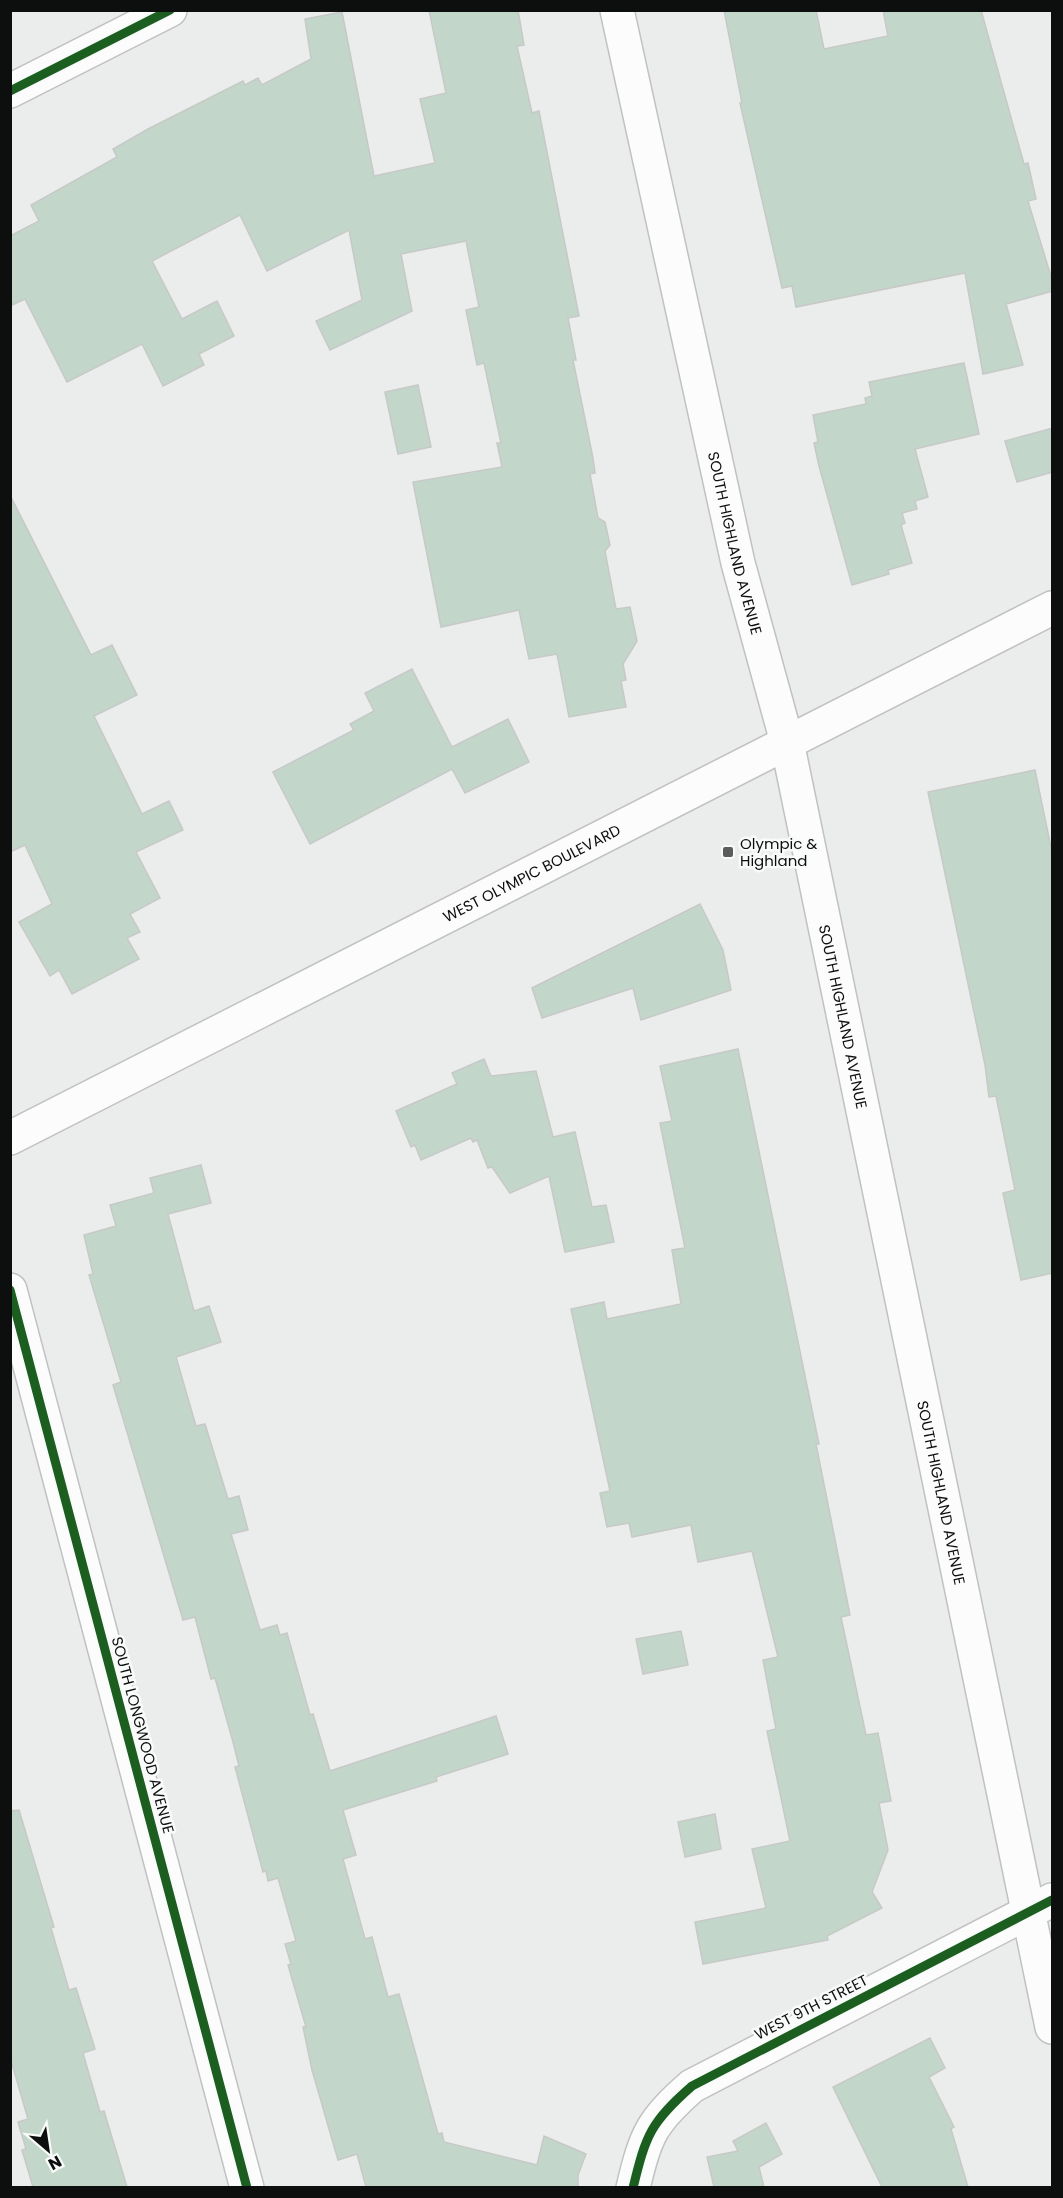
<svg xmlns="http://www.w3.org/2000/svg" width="1063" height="2198" viewBox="0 0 1063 2198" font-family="Poppins,sans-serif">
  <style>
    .building { fill: #c3d6ca; stroke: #c7c9c8; stroke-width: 1.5 }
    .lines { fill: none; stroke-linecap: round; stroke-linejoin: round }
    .street-casing { stroke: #c0c1c0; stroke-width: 36 }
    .secondary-casing { stroke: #c0c1c0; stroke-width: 36 }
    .primary-casing { stroke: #c0c1c0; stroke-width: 36 }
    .street { stroke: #fcfcfc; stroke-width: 33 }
    .secondary { stroke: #fcfcfc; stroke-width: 33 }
    .primary { stroke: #fcfcfc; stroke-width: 33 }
    .cycleway-casing { stroke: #f8fbf9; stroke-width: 13 }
    .cycleway { stroke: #1b5e20; stroke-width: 9 }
    .poi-dot { fill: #5b5d5c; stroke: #f8fbf9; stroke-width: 2 }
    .labels { text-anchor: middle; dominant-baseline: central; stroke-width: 5; stroke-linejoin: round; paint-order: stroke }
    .street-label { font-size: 15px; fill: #0d0f0e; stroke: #f8fbf9 }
    .poi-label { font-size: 15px; fill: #0d0f0e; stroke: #f8fbf9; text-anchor: start }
  </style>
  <rect width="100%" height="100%" fill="#ebedec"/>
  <!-- building -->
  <g class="building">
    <polygon points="429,10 518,10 524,45 517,46 532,113 539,111 579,316 568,318 576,360 573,360 593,458 595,473 590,474 598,518 605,522 610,545 605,551 616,609 630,607 637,641 623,664 626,680 621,681 626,707 569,717 557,654 529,659 519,610 441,627 413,482 502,467 497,443 501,443 484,363 477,365 466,310 479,307 466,241 401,254 412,311 330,350 316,321 362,300 349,230 267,271 240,215 152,261 182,319 217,301 234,336 199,354 204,365 163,386 142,344 67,382 25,299 10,306 10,236 39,221 31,205 117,157 113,149 148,129 243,81 245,85 258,78 262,85 311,59 305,19 342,12 374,176 435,163 420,99 446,93"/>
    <polygon points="724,10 816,10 824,49 888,36 883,10 981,10 1024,164 1028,163 1036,199 1028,201 1053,283 1053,291 1006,304 1023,365 983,374 965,273 796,307 792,286 782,288 740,103 742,103"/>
    <polygon points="964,363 979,434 915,449 928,497 915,501 917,509 902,513 905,523 901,525 912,563 888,570 889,574 852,585 819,466 814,443 818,442 813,415 866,404 865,398 872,396 869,382"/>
    <polygon points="418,385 431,447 398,454 385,392"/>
    <polygon points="1053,428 1053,472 1017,482 1005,441"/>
    <polygon points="10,495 91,655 112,645 137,695 94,716 142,814 169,801 183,830 136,852 160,898 130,914 140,932 127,938 139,959 72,994 59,970 50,976 19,922 52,904 25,845 10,852"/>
    <polygon points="412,669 452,747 508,719 529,762 465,793 452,769 310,844 273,772 354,730 350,724 374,711 365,693"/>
    <polygon points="1035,770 1053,857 1053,1273 1021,1280 1003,1193 1015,1190 996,1096 989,1097 985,1065 928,792"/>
    <polygon points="700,904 723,950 731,990 641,1020 633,988 542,1018 532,988"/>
    <polygon points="738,1049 819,1444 816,1444 850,1615 841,1617 866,1735 878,1733 891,1801 879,1803 888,1850 872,1892 882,1908 827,1936 828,1940 703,1964 695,1922 766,1908 752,1849 790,1841 767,1731 776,1729 763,1660 778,1657 752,1551 698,1562 691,1525 632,1537 629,1523 607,1527 600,1493 610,1491 571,1309 604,1302 607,1319 681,1304 672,1250 685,1248 660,1123 672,1121 660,1066"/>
    <polygon points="484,1059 491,1076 536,1071 553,1137 575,1132 592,1207 606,1205 614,1242 565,1252 549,1176 510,1193 492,1167 488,1168 477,1140 473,1142 471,1138 421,1160 415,1145 411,1147 396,1111 457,1084 452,1073"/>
    <polygon points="201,1165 211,1203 168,1214 194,1311 209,1306 221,1342 176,1357 196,1426 205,1424 228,1499 239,1496 248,1530 231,1534 260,1630 277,1625 280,1635 287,1633 310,1715 313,1714 330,1771 496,1716 508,1754 436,1777 437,1781 343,1810 356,1855 343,1859 365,1939 372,1937 388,1997 399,1994 438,2134 442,2133 444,2142 537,2165 544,2136 586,2154 578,2175 578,2187 366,2187 357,2154 338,2160 312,2070 303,2027 306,2027 288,1965 291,1964 285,1944 296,1941 278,1878 268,1881 266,1871 263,1872 235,1767 239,1766 233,1742 215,1678 211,1679 195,1617 183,1620 113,1385 121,1382 89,1275 93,1274 84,1235 116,1226 110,1205 154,1193 150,1178"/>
    <polygon points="681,1631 688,1665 643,1674 636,1639"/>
    <polygon points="19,1810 54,1927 51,1928 69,1990 76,1988 95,2049 83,2053 100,2112 104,2111 127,2187 33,2187 22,2150 26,2149 18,2122 28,2119 10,2057 10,1811"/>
    <polygon points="715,1814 721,1849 685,1857 678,1822"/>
    <polygon points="930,2038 945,2068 929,2077 954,2127 951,2129 968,2187 882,2187 833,2087"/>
    <polygon points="766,2123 782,2154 759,2167 764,2187 714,2187 707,2157 738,2151 733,2141"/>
  </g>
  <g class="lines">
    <defs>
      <g id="street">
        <polyline points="10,91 170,10"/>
        <polyline points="10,1290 247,2188"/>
        <path d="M633,2188C646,2134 651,2122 692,2086L1052,1900"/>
      </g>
      <g id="secondary">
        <path id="s1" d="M617,10L738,563L787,742L1052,2027"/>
      </g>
      <g id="primary">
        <path id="s2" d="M10,1138L1052,608"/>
      </g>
    </defs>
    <!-- street casing -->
    <use href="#street" class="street-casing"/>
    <!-- secondary casing -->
    <use href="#secondary" class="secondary-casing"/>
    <!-- primary casing -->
    <use href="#primary" class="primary-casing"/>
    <!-- street -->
    <use href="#street" class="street"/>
    <!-- secondary -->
    <use href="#secondary" class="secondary"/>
    <!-- primary -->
    <use href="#primary" class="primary"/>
    <defs>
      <g id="cycleway">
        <polyline points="10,91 170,10"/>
        <polyline points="10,1290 247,2188"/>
        <path d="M633,2188C646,2134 651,2122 692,2086L1052,1900"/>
      </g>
    </defs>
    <!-- cycleway casing -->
    <use href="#cycleway" class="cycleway-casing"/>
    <!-- cycleway -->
    <use href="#cycleway" class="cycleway"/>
  </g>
  <!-- markers -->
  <rect class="poi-dot" x="722" y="846" width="12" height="12" rx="3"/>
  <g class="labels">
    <!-- street labels -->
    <g class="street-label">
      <text stroke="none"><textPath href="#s1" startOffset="546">SOUTH HIGHLAND AVENUE</textPath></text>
      <text stroke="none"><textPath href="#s2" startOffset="585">WEST OLYMPIC BOULEVARD</textPath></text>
      <text stroke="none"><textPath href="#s1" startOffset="1032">SOUTH HIGHLAND AVENUE</textPath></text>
      <text stroke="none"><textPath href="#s1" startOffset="1518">SOUTH HIGHLAND AVENUE</textPath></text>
      <text transform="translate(143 1735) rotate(75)">SOUTH LONGWOOD AVENUE</text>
      <text transform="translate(811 2007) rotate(-27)">WEST 9TH STREET</text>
    </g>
    <!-- poi labels -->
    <g class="poi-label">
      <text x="740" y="843">Olympic &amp;<tspan x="740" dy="17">Highland</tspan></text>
    </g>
  </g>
  <!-- border -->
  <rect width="1063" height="2198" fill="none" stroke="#0d0f0e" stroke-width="24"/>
  <!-- north arrow -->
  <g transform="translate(48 2150) rotate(151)" stroke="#f8fbf9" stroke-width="4.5" paint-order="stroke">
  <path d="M0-4.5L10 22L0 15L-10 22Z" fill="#0d0f0e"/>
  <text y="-9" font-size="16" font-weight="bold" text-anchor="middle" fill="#0d0f0e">N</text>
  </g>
</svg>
